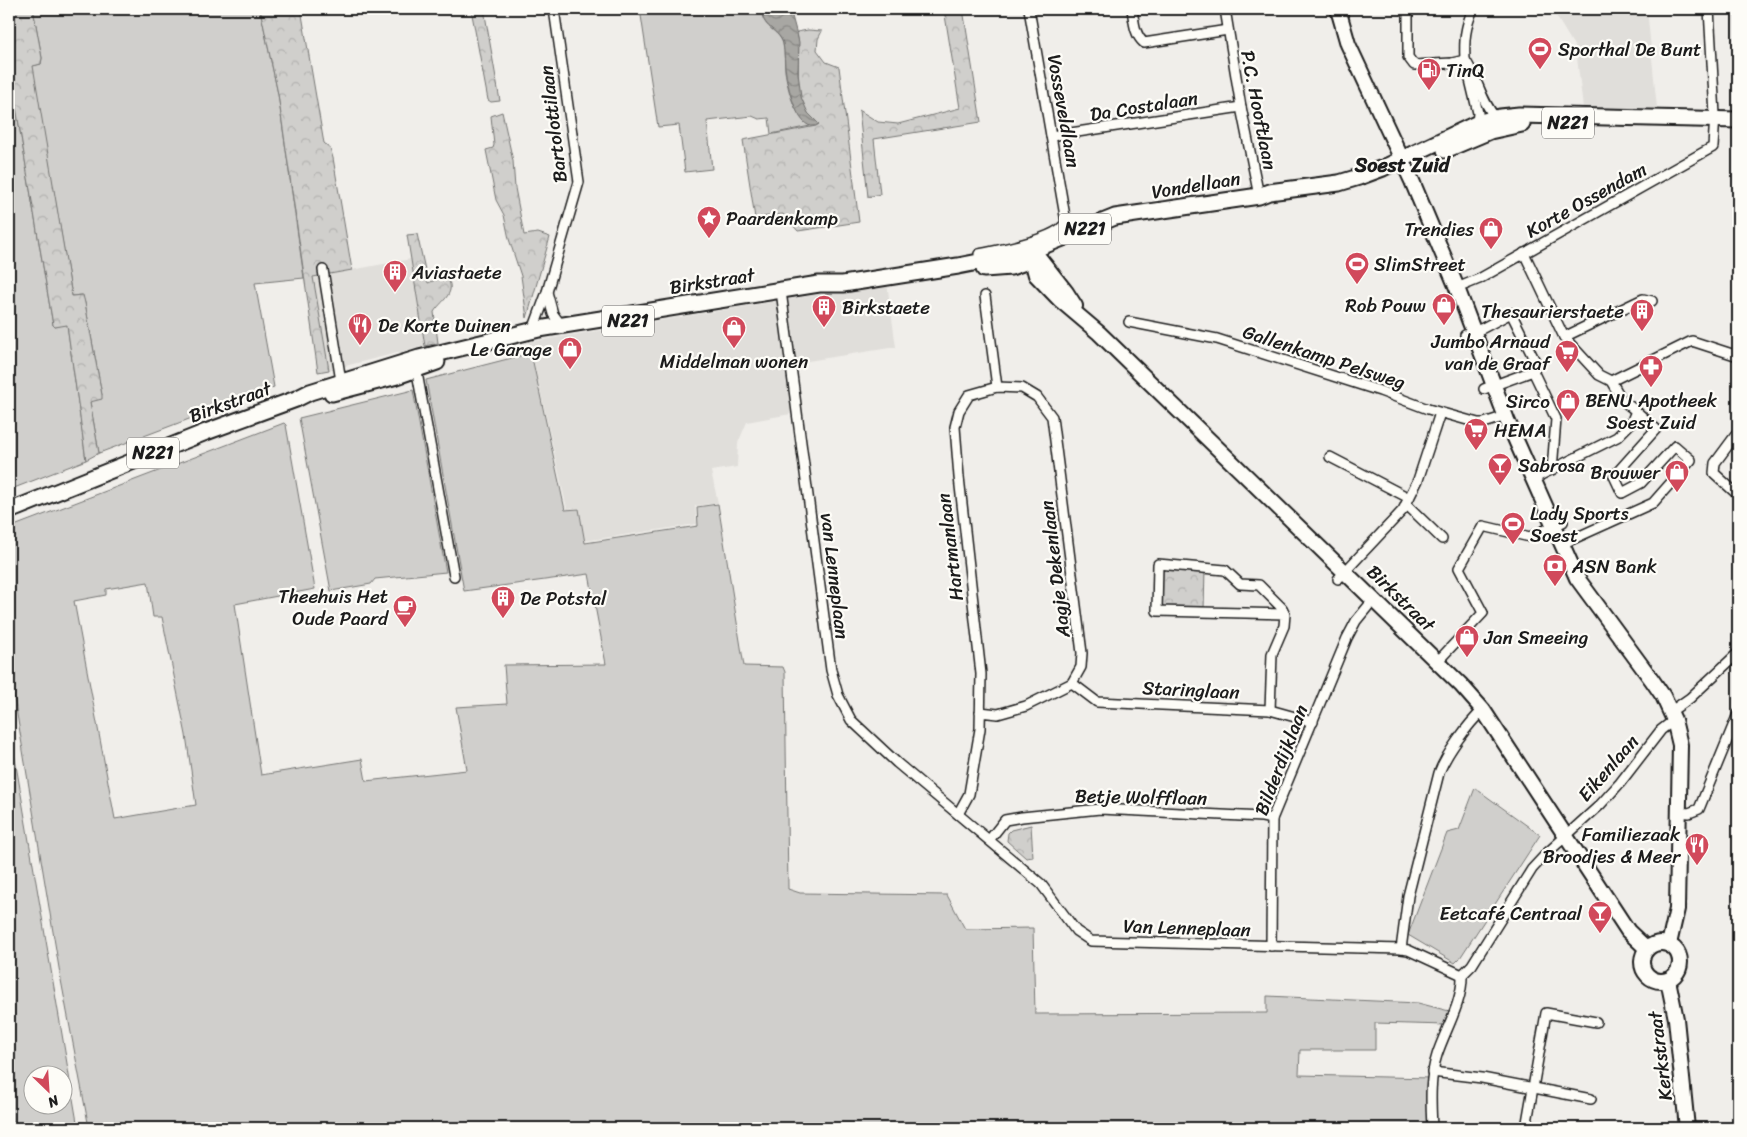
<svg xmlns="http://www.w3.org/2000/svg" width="1747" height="1137" viewBox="0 0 1747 1137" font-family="Sriracha,sans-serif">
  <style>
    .built { fill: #e0deda }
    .grass { fill: #d0cfcc; stroke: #767674; fill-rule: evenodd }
    .forest { fill: url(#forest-crowns); stroke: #767674 }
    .water { fill: url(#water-waves); stroke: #706f6d }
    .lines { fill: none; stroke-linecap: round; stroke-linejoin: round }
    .street-casing { stroke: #1c1c1c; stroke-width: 12 }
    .secondary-casing { stroke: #1c1c1c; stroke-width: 18 }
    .primary-casing { stroke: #1c1c1c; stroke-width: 19 }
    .street { stroke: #fdfcf7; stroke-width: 9 }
    .secondary { stroke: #fdfcf7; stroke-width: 14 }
    .primary { stroke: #fdfcf7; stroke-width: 15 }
    .labels { text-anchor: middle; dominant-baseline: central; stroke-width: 4.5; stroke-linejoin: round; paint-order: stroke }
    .shield { fill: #fdfcf7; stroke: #605f5e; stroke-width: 1 }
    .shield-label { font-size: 18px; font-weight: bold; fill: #1c1c1c }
    .poi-label { font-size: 19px; fill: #1c1c1c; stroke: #fdfcf7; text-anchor: start }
    .street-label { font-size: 19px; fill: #1c1c1c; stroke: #fdfcf7 }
    .neighbourhood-label { font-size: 20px; font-weight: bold; fill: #1c1c1c; stroke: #fdfcf7 }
  </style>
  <defs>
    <pattern id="forest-crowns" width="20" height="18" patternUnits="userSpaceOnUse" patternTransform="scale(1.25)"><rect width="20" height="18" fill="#d0cfcc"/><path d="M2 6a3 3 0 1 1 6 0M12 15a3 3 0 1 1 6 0" fill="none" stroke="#b2b1af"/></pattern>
    <pattern id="water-waves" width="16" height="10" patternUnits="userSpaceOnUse" patternTransform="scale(1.25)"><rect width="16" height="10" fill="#a8a7a3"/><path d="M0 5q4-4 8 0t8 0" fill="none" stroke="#888784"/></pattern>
  </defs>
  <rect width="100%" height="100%" fill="#f0eeea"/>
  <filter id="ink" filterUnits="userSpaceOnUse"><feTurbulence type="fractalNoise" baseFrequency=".02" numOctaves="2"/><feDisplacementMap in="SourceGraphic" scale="10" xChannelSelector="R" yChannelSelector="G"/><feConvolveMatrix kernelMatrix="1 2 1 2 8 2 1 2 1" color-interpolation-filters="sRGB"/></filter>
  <g filter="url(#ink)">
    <!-- built -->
    <g class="built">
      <polygon points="1570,9 1647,9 1657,108 1583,108 1576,49 1556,16"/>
      <polygon points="411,259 425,346 329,370 313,277"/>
      <polygon points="887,283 896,347 789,364 796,413 747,422 738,443 737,467 711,471 718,503 695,506 697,524 585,541 579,508 567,509 529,342"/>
    </g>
    <!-- grass -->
    <g class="grass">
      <polygon points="33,9 260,9 278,94 304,278 255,283 274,387 99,453 90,402 102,395 85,303 82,295 72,296 32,66 41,64 42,58"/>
      <path d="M640,9H762C761,29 779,29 783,44C785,52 784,62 785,71C788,90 794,116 810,126L771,134L769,118L759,119L752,116L707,121L712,169L685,172L679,125L658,127Z"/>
      <polygon points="9,66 53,325 55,327 67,324 86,460 9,490"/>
      <path d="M531,353L565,510L579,509L585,543L698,526L697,507L718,504L744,666L783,667L785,672L788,889L800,893L947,895L965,929L1033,928L1035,1014L1267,1013V996L1418,1003L1449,1011L1446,1025L1375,1023V1050H1300L1299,1075L1430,1078V1128H89L61,980L9,666V528L284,423L286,425L315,589L235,604L261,775L362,759L366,781L467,770L456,707L507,704L504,665L606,664L589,574L464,591L426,380ZM148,582L153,617H162L186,735L196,805L115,819L74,601L106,595V589Z"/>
      <polygon points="413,390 446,572 375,579 371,584 331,591 299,418"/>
      <path d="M9,724L78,1128H9ZM32,1074H62V1104H32Z"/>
      <polygon points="1475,788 1540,835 1460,958 1455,963 1408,935 1447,833 1459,830"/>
    </g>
    <!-- forest -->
    <g class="forest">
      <polygon points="9,9 33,9 42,58 41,64 33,66 72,296 83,295 85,303 102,395 102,399 90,402 99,453 86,460 67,325 55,327 53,325 9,66"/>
      <polygon points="260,9 301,9 323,138 324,143 330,148 333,158 352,270 313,277 329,370 318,372 278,94"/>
      <polygon points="471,9 484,9 500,101 491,102 488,100"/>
      <polygon points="944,9 963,9 981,122 874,139 880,194 868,197 859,110 878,122 898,124 960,108"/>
      <path d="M808,30L822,31L818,39L817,50L826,62L839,67L859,222L798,231L783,214L755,218L743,140L816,126L819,124C816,121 811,117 808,113C792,89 802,58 797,32Z"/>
      <polygon points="502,112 513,161 515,188 524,235 538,233 550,237 527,318 521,276 509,239 504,215 496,200 486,150 493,148 494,145 491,116"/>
      <path d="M417,234L428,283L438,279H448C456,294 441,301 434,312L438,343L425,346L407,235Z"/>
      <polygon points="1161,567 1205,568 1204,610 1160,608"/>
      <polygon points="1031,825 1033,857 1026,858 1007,841 1008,833 1011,830"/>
    </g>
    <!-- water -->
    <path class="water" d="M762,9H790L799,42L798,73L801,97L808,113L819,124C799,137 788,87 786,74C784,64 785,53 783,43C778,28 761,28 762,9Z"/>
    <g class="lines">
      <defs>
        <g id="street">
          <path d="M1132,9C1134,21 1134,34 1144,43L1228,30"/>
          <polyline points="1225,9 1241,107 1259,196"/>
          <path d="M1408,9V57L1414,65L1452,63L1465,60C1464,40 1465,28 1473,9"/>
          <path d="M1465,60C1478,78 1481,102 1496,118"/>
          <polyline points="1466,63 1478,113 1477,124"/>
          <polyline points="1051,136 1241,107"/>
          <polyline points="1524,253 1564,337 1599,375 1611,381 1622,400 1636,411"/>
          <path d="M979,254C998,250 1057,240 1066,222L1029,9"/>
          <polyline points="323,270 341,381"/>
          <polyline points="1457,288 1479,279 1713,147 1715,115 1709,9"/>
          <polyline points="781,291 831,670 838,695 851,720 897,763 1041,884 1076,931 1091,941 1401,949 1408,950 1462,975"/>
          <polyline points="547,292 553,314 561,325"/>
          <polyline points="985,296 997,387"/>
          <polyline points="1129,322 1217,339 1380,391 1428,409 1478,423 1484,423 1506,416"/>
          <polyline points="533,330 547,292 579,182 554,9"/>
          <polyline points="1465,335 1483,328 1511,313 1537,365 1533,371 1556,419 1552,470"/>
          <polyline points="1564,337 1643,299 1652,301"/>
          <polyline points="416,367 454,576"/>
          <polyline points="1611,381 1692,341 1738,356"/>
          <polyline points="1484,389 1533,371"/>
          <polyline points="1738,432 1715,463 1714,473 1738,495"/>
          <polyline points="1330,457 1409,498"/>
          <polyline points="1533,479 1617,437 1631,423 1636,411 1656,429 1614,476 1622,493 1641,483 1675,446 1691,460 1653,503 1562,544"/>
          <polyline points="1406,504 1442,539"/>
          <polyline points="1338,579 1403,510 1418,480 1440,413"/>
          <polyline points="1437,662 1483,613 1459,568 1483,526 1530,537 1563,522"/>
          <polyline points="1072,683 1097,702 1270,710 1313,722"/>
          <polyline points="1270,710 1272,654 1284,626 1285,614 1157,611 1158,564 1225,570 1240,584 1259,585 1282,608 1285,614"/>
          <polyline points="1670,712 1690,698 1738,653"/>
          <polyline points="1679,812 1689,813 1699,809 1738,714"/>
          <polyline points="958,814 969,794 980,729 981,674 959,477 955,427 959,411 969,395 997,387 1022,388 1037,397 1052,417 1082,653 1081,667 1072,683 1026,706 998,714 980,712"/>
          <polyline points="990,839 1005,820 1022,817 1100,809 1262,817 1272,819"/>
          <polyline points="1271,946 1272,819 1347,638 1356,621 1374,599"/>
          <path d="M1401,949L1408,896L1439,773C1446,754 1468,724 1483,710"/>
          <polyline points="1432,1072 1482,1078 1591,1099"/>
          <path d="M1432,1128C1431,1103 1429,1080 1437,1055C1445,1030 1463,1002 1462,975L1472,965L1532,869L1546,854L1600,805L1620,783L1661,730L1674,720"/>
          <polyline points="1526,1128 1546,1013 1596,1022"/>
        </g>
        <g id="secondary">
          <polyline points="1338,9 1348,44 1412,181 1457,288 1507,420 1577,578 1652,680 1663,696 1674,720 1680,745 1677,909 1669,944"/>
          <polyline points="1033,250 1032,260 1036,275 1060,300 1099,333 1461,685 1483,710 1628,931 1647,949"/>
          <polyline points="1033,250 1066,292 1075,306"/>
          <circle cx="1661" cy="962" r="19"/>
          <polyline points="1668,980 1676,1019 1687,1128"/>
        </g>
        <g id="primary">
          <polyline points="1445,150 1490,131 1522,124"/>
          <polyline points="984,269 1011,267 1037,258"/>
          <polyline points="332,393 397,376 437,362"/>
          <polyline points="9,511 206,432 296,399 310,392 419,358 539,329 819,284 843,284 958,266 1009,256 1033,250 1115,217 1259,196 1269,192 1339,183 1359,177 1383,168 1480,122 1500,117 1519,115 1738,120"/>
        </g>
      </defs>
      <!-- street casing -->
      <use href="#street" class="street-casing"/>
      <!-- secondary casing -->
      <use href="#secondary" class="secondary-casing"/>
      <!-- primary casing -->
      <use href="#primary" class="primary-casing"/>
      <!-- street -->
      <use href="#street" class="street"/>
      <!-- secondary -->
      <use href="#secondary" class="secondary"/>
      <!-- primary -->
      <use href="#primary" class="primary"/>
    </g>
  </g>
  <!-- icons -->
  <defs>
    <symbol id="stadium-pin" viewBox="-11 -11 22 30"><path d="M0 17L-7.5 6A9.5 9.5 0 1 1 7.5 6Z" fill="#d1495b" stroke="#fdfcf7"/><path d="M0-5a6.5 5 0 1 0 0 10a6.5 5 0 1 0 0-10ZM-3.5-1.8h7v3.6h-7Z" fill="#fff"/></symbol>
    <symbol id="fuel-pin" viewBox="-11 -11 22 30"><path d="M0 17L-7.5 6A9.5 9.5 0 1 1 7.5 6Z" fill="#d1495b" stroke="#fdfcf7"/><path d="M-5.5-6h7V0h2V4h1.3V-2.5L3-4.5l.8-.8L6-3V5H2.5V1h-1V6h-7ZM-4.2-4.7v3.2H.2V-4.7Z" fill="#fff"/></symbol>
    <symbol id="sight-pin" viewBox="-11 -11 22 30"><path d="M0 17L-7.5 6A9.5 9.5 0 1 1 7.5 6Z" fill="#d1495b" stroke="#fdfcf7"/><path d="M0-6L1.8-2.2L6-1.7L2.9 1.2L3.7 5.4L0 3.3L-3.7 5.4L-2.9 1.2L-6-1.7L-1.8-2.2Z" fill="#fff"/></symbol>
    <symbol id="shop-pin" viewBox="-11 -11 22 30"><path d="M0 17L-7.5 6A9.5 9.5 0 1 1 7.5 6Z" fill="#d1495b" stroke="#fdfcf7"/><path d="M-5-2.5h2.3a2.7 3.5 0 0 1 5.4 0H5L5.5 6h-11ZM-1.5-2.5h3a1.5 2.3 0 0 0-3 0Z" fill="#fff"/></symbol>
    <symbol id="building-pin" viewBox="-11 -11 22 30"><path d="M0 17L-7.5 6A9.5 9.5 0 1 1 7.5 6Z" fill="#d1495b" stroke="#fdfcf7"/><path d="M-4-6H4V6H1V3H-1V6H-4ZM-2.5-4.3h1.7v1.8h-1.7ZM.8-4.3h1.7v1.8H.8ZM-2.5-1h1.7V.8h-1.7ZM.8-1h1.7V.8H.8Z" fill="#fff"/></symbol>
    <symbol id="restaurant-pin" viewBox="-11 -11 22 30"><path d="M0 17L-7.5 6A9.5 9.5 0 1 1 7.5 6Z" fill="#d1495b" stroke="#fdfcf7"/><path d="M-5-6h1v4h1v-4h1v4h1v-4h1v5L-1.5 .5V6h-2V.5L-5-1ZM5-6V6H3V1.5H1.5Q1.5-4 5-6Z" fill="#fff"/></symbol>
    <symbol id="supermarket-pin" viewBox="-11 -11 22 30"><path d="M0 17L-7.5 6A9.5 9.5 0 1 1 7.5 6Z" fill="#d1495b" stroke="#fdfcf7"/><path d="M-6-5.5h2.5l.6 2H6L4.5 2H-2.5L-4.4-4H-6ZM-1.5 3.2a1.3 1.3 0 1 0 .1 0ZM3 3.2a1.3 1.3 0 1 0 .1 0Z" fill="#fff"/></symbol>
    <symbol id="pharmacy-pin" viewBox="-11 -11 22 30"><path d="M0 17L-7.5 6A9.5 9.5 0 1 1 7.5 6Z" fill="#d1495b" stroke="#fdfcf7"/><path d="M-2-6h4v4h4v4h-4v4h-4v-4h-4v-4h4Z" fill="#fff"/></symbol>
    <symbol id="bar-pin" viewBox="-11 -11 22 30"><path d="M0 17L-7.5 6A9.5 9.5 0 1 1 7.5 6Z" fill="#d1495b" stroke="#fdfcf7"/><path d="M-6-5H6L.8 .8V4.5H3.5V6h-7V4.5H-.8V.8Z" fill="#fff"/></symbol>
    <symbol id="bank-pin" viewBox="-11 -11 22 30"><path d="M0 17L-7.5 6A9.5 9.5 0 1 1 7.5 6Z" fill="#d1495b" stroke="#fdfcf7"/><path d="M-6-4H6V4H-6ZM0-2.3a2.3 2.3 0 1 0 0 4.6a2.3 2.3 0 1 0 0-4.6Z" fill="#fff"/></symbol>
    <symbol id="cafe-pin" viewBox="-11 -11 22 30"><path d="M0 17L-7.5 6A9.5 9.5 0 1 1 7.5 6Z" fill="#d1495b" stroke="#fdfcf7"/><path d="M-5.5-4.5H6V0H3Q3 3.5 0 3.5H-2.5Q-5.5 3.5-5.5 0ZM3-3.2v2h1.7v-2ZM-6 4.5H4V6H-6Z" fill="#fff"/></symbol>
  </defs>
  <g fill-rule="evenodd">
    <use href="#stadium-pin" x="1526" y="35" width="28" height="38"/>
    <use href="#fuel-pin" x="1415" y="56" width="28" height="38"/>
    <use href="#sight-pin" x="695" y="204" width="28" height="38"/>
    <use href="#shop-pin" x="1477" y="215" width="28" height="38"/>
    <use href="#stadium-pin" x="1343" y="250" width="28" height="38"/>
    <use href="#building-pin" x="381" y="258" width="28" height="38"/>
    <use href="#shop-pin" x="1430" y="291" width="28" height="38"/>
    <use href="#building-pin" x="810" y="293" width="28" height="38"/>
    <use href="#building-pin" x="1628" y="297" width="28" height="38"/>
    <use href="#restaurant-pin" x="346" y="311" width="28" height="38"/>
    <use href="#shop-pin" x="720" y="314" width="28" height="38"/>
    <use href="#shop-pin" x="556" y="335" width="28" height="38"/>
    <use href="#supermarket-pin" x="1553" y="338" width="28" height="38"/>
    <use href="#pharmacy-pin" x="1637" y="353" width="28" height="38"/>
    <use href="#shop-pin" x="1554" y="387" width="28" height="38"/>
    <use href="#supermarket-pin" x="1462" y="416" width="28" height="38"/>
    <use href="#bar-pin" x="1486" y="451" width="28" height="38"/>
    <use href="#shop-pin" x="1663" y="458" width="28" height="38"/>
    <use href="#stadium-pin" x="1499" y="510" width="28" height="38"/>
    <use href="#bank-pin" x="1541" y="552" width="28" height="38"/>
    <use href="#building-pin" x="489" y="584" width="28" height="38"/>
    <use href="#cafe-pin" x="391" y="593" width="28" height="38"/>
    <use href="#shop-pin" x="1453" y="623" width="28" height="38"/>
    <use href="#restaurant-pin" x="1683" y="831" width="28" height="38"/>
    <use href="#bar-pin" x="1586" y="899" width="28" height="38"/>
  </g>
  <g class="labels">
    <!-- shield labels -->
    <g class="shield">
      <rect x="1542" y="107.5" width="52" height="31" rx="4"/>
      <rect x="1059" y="213.5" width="52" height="31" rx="4"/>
      <rect x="602" y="305.5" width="52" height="31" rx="4"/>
      <rect x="127" y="437.5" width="52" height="31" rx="4"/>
    </g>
    <g class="shield-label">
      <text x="1568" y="123">N221</text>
      <text x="1085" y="229">N221</text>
      <text x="628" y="321">N221</text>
      <text x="153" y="453">N221</text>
    </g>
    <!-- poi labels -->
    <g class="poi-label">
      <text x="1558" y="49">Sporthal De Bunt</text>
      <text x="1446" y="70">TinQ</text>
      <text x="726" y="218">Paardenkamp</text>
      <text x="1474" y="229" text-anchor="end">Trendies</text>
      <text x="1374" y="264">SlimStreet</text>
      <text x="412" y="272">Aviastaete</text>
      <text x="1426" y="305" text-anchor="end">Rob Pouw</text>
      <text x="842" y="307">Birkstaete</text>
      <text x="1624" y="311" text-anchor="end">Thesaurierstaete</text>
      <text x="378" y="325">De Korte Duinen</text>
      <text x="1550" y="341" text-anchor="end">Jumbo Arnaud<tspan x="1550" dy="22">van de Graaf</tspan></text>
      <text x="552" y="349" text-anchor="end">Le Garage</text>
      <text x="734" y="361" text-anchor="middle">Middelman wonen</text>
      <text x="1651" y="400" text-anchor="middle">BENU Apotheek<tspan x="1651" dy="22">Soest Zuid</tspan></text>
      <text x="1550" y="401" text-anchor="end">Sirco</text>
      <text x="1494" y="430">HEMA</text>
      <text x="1518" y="465">Sabrosa</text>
      <text x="1660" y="472" text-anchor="end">Brouwer</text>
      <text x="1530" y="513">Lady Sports<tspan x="1530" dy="22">Soest</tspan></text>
      <text x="1572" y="566">ASN Bank</text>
      <text x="388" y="596" text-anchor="end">Theehuis Het<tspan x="388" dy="22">Oude Paard</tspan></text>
      <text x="520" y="598">De Potstal</text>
      <text x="1484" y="637">Jan Smeeing</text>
      <text x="1680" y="834" text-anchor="end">Familiezaak<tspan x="1680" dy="22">Broodjes &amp; Meer</tspan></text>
      <text x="1582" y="913" text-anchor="end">Eetcafé Centraal</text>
    </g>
    <!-- street labels -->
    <g class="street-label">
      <text transform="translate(1144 106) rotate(-9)">Da Costalaan</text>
      <text transform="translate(1259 110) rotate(79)">P.C. Hooftlaan</text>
      <text transform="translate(1064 111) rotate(80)">Vosseveldlaan</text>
      <text transform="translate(553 124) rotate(-97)">Bartolottilaan</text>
      <text transform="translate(1196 185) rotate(-9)">Vondellaan</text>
      <text transform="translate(1586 200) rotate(-29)">Korte Ossendam</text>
      <text transform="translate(712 281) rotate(-9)">Birkstraat</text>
      <text transform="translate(1324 357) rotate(18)">Gallenkamp Pelsweg</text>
      <text transform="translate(230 402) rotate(-20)">Birkstraat</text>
      <text transform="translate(950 547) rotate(-97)">Hartmanlaan</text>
      <text transform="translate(1055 569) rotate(-97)">Aagje Dekenlaan</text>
      <text transform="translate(835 576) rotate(83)">van Lenneplaan</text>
      <text transform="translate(1401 598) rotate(44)">Birkstraat</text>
      <text transform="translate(1191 690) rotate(3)">Staringlaan</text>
      <text transform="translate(1281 760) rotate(-69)">Bilderdijklaan</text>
      <text transform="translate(1608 768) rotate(-49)">Eikenlaan</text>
      <text transform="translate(1141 797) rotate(1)">Betje Wolfflaan</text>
      <text transform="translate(1187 928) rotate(2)">Van Lenneplaan</text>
      <text transform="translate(1660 1056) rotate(-97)">Kerkstraat</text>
    </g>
    <!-- neighbourhood labels -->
    <g class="neighbourhood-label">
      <text x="1402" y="165">Soest Zuid</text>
    </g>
  </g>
  <!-- margin -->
  <rect width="1747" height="1137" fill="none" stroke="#fdfcf7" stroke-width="30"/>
  <rect x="15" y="15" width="1717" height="1107" fill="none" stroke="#1c1c1c" stroke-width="2" filter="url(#ink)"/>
  <!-- north arrow -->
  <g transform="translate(48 1090) rotate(155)"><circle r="24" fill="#fdfcf7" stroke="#a3a29f"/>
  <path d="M0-4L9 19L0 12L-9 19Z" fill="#d1495b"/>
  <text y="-8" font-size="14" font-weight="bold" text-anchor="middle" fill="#1c1c1c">N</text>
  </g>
</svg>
